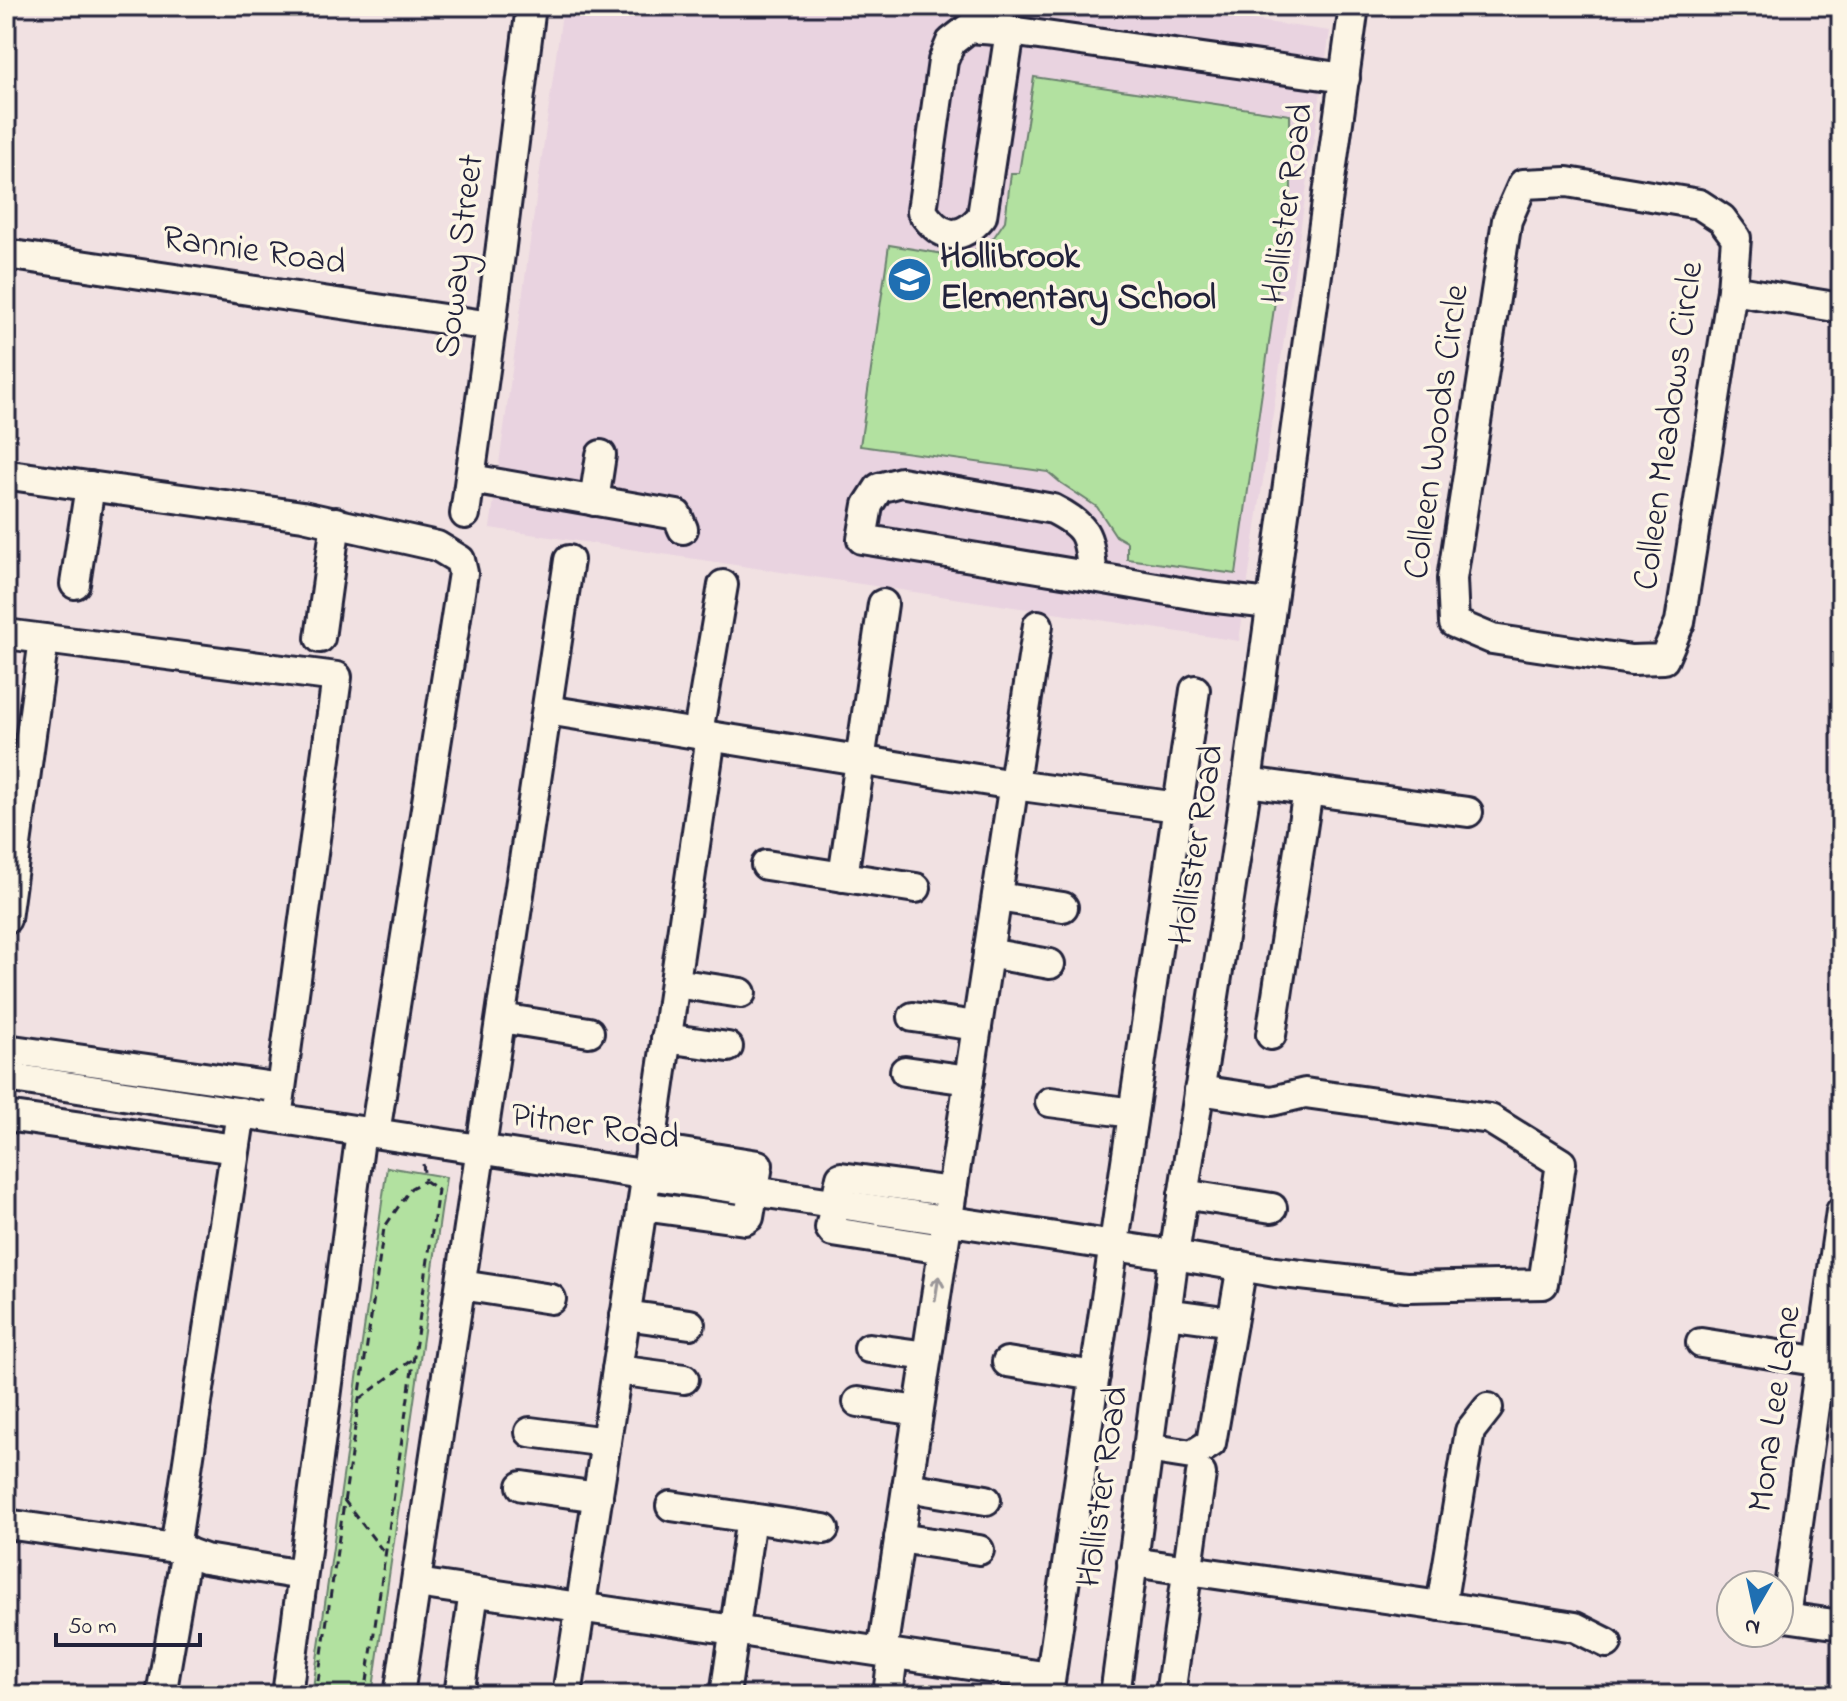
<svg xmlns="http://www.w3.org/2000/svg" width="1847" height="1701" viewBox="0 0 1847 1701" font-family="'Indie Flower',sans-serif">
  <style>
    .built { fill: #e9d3e0 }
    .green { fill: #b2e1a0; stroke: #6a826e; stroke-width: 2 }
    .lines { fill: none; stroke-linecap: round; stroke-linejoin: round }
    .minor-casing { stroke: #22223b; stroke-width: 34 }
    .path { stroke: #22223b; stroke-width: 3; stroke-dasharray: 8 6; stroke-linecap: butt }
    .minor { stroke: #fcf5e5; stroke-width: 28 }
    .oneway { stroke: #9a9698 }
    .labels { text-anchor: middle; dominant-baseline: central; stroke-width: 7; stroke-linejoin: round; paint-order: stroke }
    .street-label { font-size: 36px; fill: #22223b; stroke: #fcf5e5 }
    .poi-label { font-size: 36px; font-weight: bold; fill: #22223b; stroke: #fcf5e5; text-anchor: start }
  </style>
  <rect width="100%" height="100%" fill="#f1e1e2"/>
  <filter id="ink" filterUnits="userSpaceOnUse"><feTurbulence type="fractalNoise" baseFrequency=".0125" numOctaves="2"/><feDisplacementMap in="SourceGraphic" scale="16" xChannelSelector="R" yChannelSelector="G"/><feConvolveMatrix kernelMatrix="1 2 1 2 8 2 1 2 1" color-interpolation-filters="sRGB"/></filter>
  <g filter="url(#ink)">
    <!-- built -->
    <polygon class="built" points="563,6 1155,6 1330,31 1239,641 490,528"/>
    <!-- green -->
    <g class="green">
      <polygon points="1034,77 1290,115 1291,189 1236,574 1127,559 1127,542 1116,536 1097,507 1061,483 1048,472 860,446 889,245 962,257 992,240 1005,221 1011,173 1019,173"/>
      <polygon points="387,1167 446,1177 372,1695 312,1695"/>
    </g>
    <g class="lines">
      <defs>
        <g id="minor">
          <path d="M1010,31L982,216C960,243 940,238 922,211L943,61L951,42L969,28L1010,31L1345,78"/>
          <polygon points="1567,182 1699,204 1722,219 1736,238 1732,290 1680,622 1664,659 1631,660 1492,639 1454,623 1452,579 1507,220 1523,184"/>
          <polyline points="6,254 491,326"/>
          <polyline points="1732,290 1841,308"/>
          <polyline points="17,476 303,516 437,546 460,560 463,573 375,1133"/>
          <polyline points="471,479 677,515 683,529"/>
          <path d="M901,482L1053,509C1091,528 1088,538 1093,577L862,539L868,505L879,488Z"/>
          <polyline points="594,501 601,455"/>
          <polyline points="465,514 491,326 531,6"/>
          <polyline points="1093,577 1208,597 1270,604"/>
          <polyline points="75,584 90,486"/>
          <polyline points="6,634 337,677 277,1118"/>
          <polyline points="320,638 336,522"/>
          <polyline points="547,710 1014,785 1178,807"/>
          <polyline points="698,733 723,585"/>
          <polyline points="1247,782 1468,812"/>
          <polyline points="766,865 916,888"/>
          <polyline points="843,877 883,604"/>
          <polyline points="997,897 1063,907"/>
          <polyline points="6,919 44,639"/>
          <polyline points="988,953 1050,964"/>
          <polyline points="675,983 741,993"/>
          <polyline points="913,1017 977,1026"/>
          <polyline points="501,1018 589,1032"/>
          <polyline points="1271,1035 1308,790"/>
          <polyline points="666,1038 728,1047"/>
          <polyline points="6,1049 281,1088"/>
          <polyline points="905,1071 969,1080"/>
          <polyline points="6,1077 1174,1255 1275,1272 1406,1287 1543,1284 1561,1163 1490,1119 1305,1093 1272,1101 1199,1090"/>
          <polyline points="1050,1102 1133,1113"/>
          <polyline points="6,1116 235,1149"/>
          <polyline points="1183,1194 1272,1208"/>
          <polyline points="642,1206 745,1220 749,1217 758,1165 650,1148"/>
          <polyline points="1841,1211 1785,1617 1841,1625"/>
          <polyline points="943,1249 833,1232 830,1228 841,1177 952,1192"/>
          <polyline points="461,1285 551,1299"/>
          <polyline points="1166,1313 1232,1322"/>
          <polyline points="625,1315 690,1324"/>
          <polyline points="1701,1343 1841,1365"/>
          <polyline points="869,1348 927,1356"/>
          <polyline points="1007,1362 1095,1376"/>
          <polyline points="617,1370 684,1379"/>
          <polyline points="858,1402 918,1411"/>
          <polyline points="530,1432 606,1442"/>
          <polyline points="1147,1448 1192,1455 1211,1443 1242,1266"/>
          <polyline points="522,1486 598,1497"/>
          <polyline points="907,1487 986,1500"/>
          <polyline points="671,1506 824,1529"/>
          <polyline points="6,1524 175,1548 241,1112"/>
          <polyline points="899,1538 979,1550"/>
          <polyline points="175,1548 205,1559 302,1575"/>
          <polyline points="1132,1562 1441,1606 1575,1627 1607,1643"/>
          <polyline points="417,1583 1050,1677"/>
          <polyline points="1441,1606 1470,1431 1488,1408"/>
          <polyline points="882,1652 1038,625"/>
          <polyline points="161,1695 186,1551"/>
          <polyline points="287,1695 361,1131"/>
          <polyline points="399,1695 569,560"/>
          <polyline points="459,1695 474,1592"/>
          <polyline points="567,1695 639,1227 711,736"/>
          <polyline points="725,1695 751,1518"/>
          <polyline points="888,1695 893,1654"/>
          <polyline points="1048,1695 1195,690"/>
          <polyline points="1115,1695 1174,1255 1247,782 1354,6"/>
          <polyline points="1170,1695 1201,1474"/>
        </g>
      </defs>
      <!-- minor casing -->
      <use href="#minor" class="minor-casing"/>
      <!-- path -->
      <g class="path">
        <polyline points="423,1164 425,1180"/>
        <polyline points="360,1399 414,1358"/>
        <polyline points="344,1500 386,1555"/>
        <polyline points="316,1695 384,1228 411,1188 425,1181"/>
        <polyline points="365,1695 438,1190 425,1181"/>
      </g>
      <!-- minor -->
      <use href="#minor" class="minor"/>
    </g>
    <!-- one-way arrows -->
    <defs><path id="oneway-shaft" d="M-6 0H5M1.5-3L5.5 0L1.5 3" fill="none" stroke-width="1.6" stroke-linecap="round" stroke-linejoin="round" transform="scale(2)"/></defs>
    <use class="oneway" href="#oneway-shaft" transform="translate(937 1288) rotate(-81)"/>
  </g>
  <!-- icons -->
  <defs>
    <symbol id="school-disc" viewBox="-11 -11 22 22"><circle r="9.5" fill="#1f6fb2" stroke="#fcf5e5"/><path d="M0-5L7-2L0 1L-7-2ZM-4 1L0 2.5L4 1V4Q0 6-4 4Z" fill="#fff"/></symbol>
  </defs>
  <g fill-rule="evenodd">
    <use href="#school-disc" x="884" y="254" width="51" height="51"/>
  </g>
  <g class="labels">
    <!-- street labels -->
    <g class="street-label">
      <text transform="translate(1289 204) rotate(-82)">Hollister Road</text>
      <text transform="translate(254 252) rotate(8)">Rannie Road</text>
      <text transform="translate(461 256) rotate(-83)">Soway Street</text>
      <text transform="translate(1670 426) rotate(-82)">Colleen Meadows Circle</text>
      <text transform="translate(1438 432) rotate(-82)">Colleen Woods Circle</text>
      <text transform="translate(1198 845) rotate(-81)">Hollister Road</text>
      <text transform="translate(595 1128) rotate(8)">Pitner Road</text>
      <text transform="translate(1776 1409) rotate(-82)">Mona Lee Lane</text>
      <text transform="translate(1104 1487) rotate(-82)">Hollister Road</text>
    </g>
    <!-- poi labels -->
    <g class="poi-label">
      <text x="940" y="258">Hollibrook<tspan x="940" dy="41">Elementary School</tspan></text>
    </g>
  </g>
  <!-- margin -->
  <rect width="1847" height="1701" fill="none" stroke="#fcf5e5" stroke-width="32"/>
  <rect x="16" y="16" width="1815" height="1669" fill="none" stroke="#22223b" stroke-width="3" filter="url(#ink)"/>
  <!-- north arrow -->
  <g transform="translate(1755 1609) rotate(189)"><circle r="38" fill="#fcf5e5" stroke="#a5a1a1" stroke-width="2"/>
  <path d="M0-6L14 30L0 20L-14 30Z" fill="#1f6fb2"/>
  <text y="-12" font-size="22" font-weight="bold" text-anchor="middle" fill="#22223b">N</text>
  </g>
  <!-- scale -->
  <path d="M56 1633v12h144v-12" fill="none" stroke="#22223b" stroke-width="4"/>
  <text x="68" y="1633" font-size="24" fill="#22223b" stroke="#fcf5e5" stroke-width="6" paint-order="stroke">50 m</text>
</svg>
